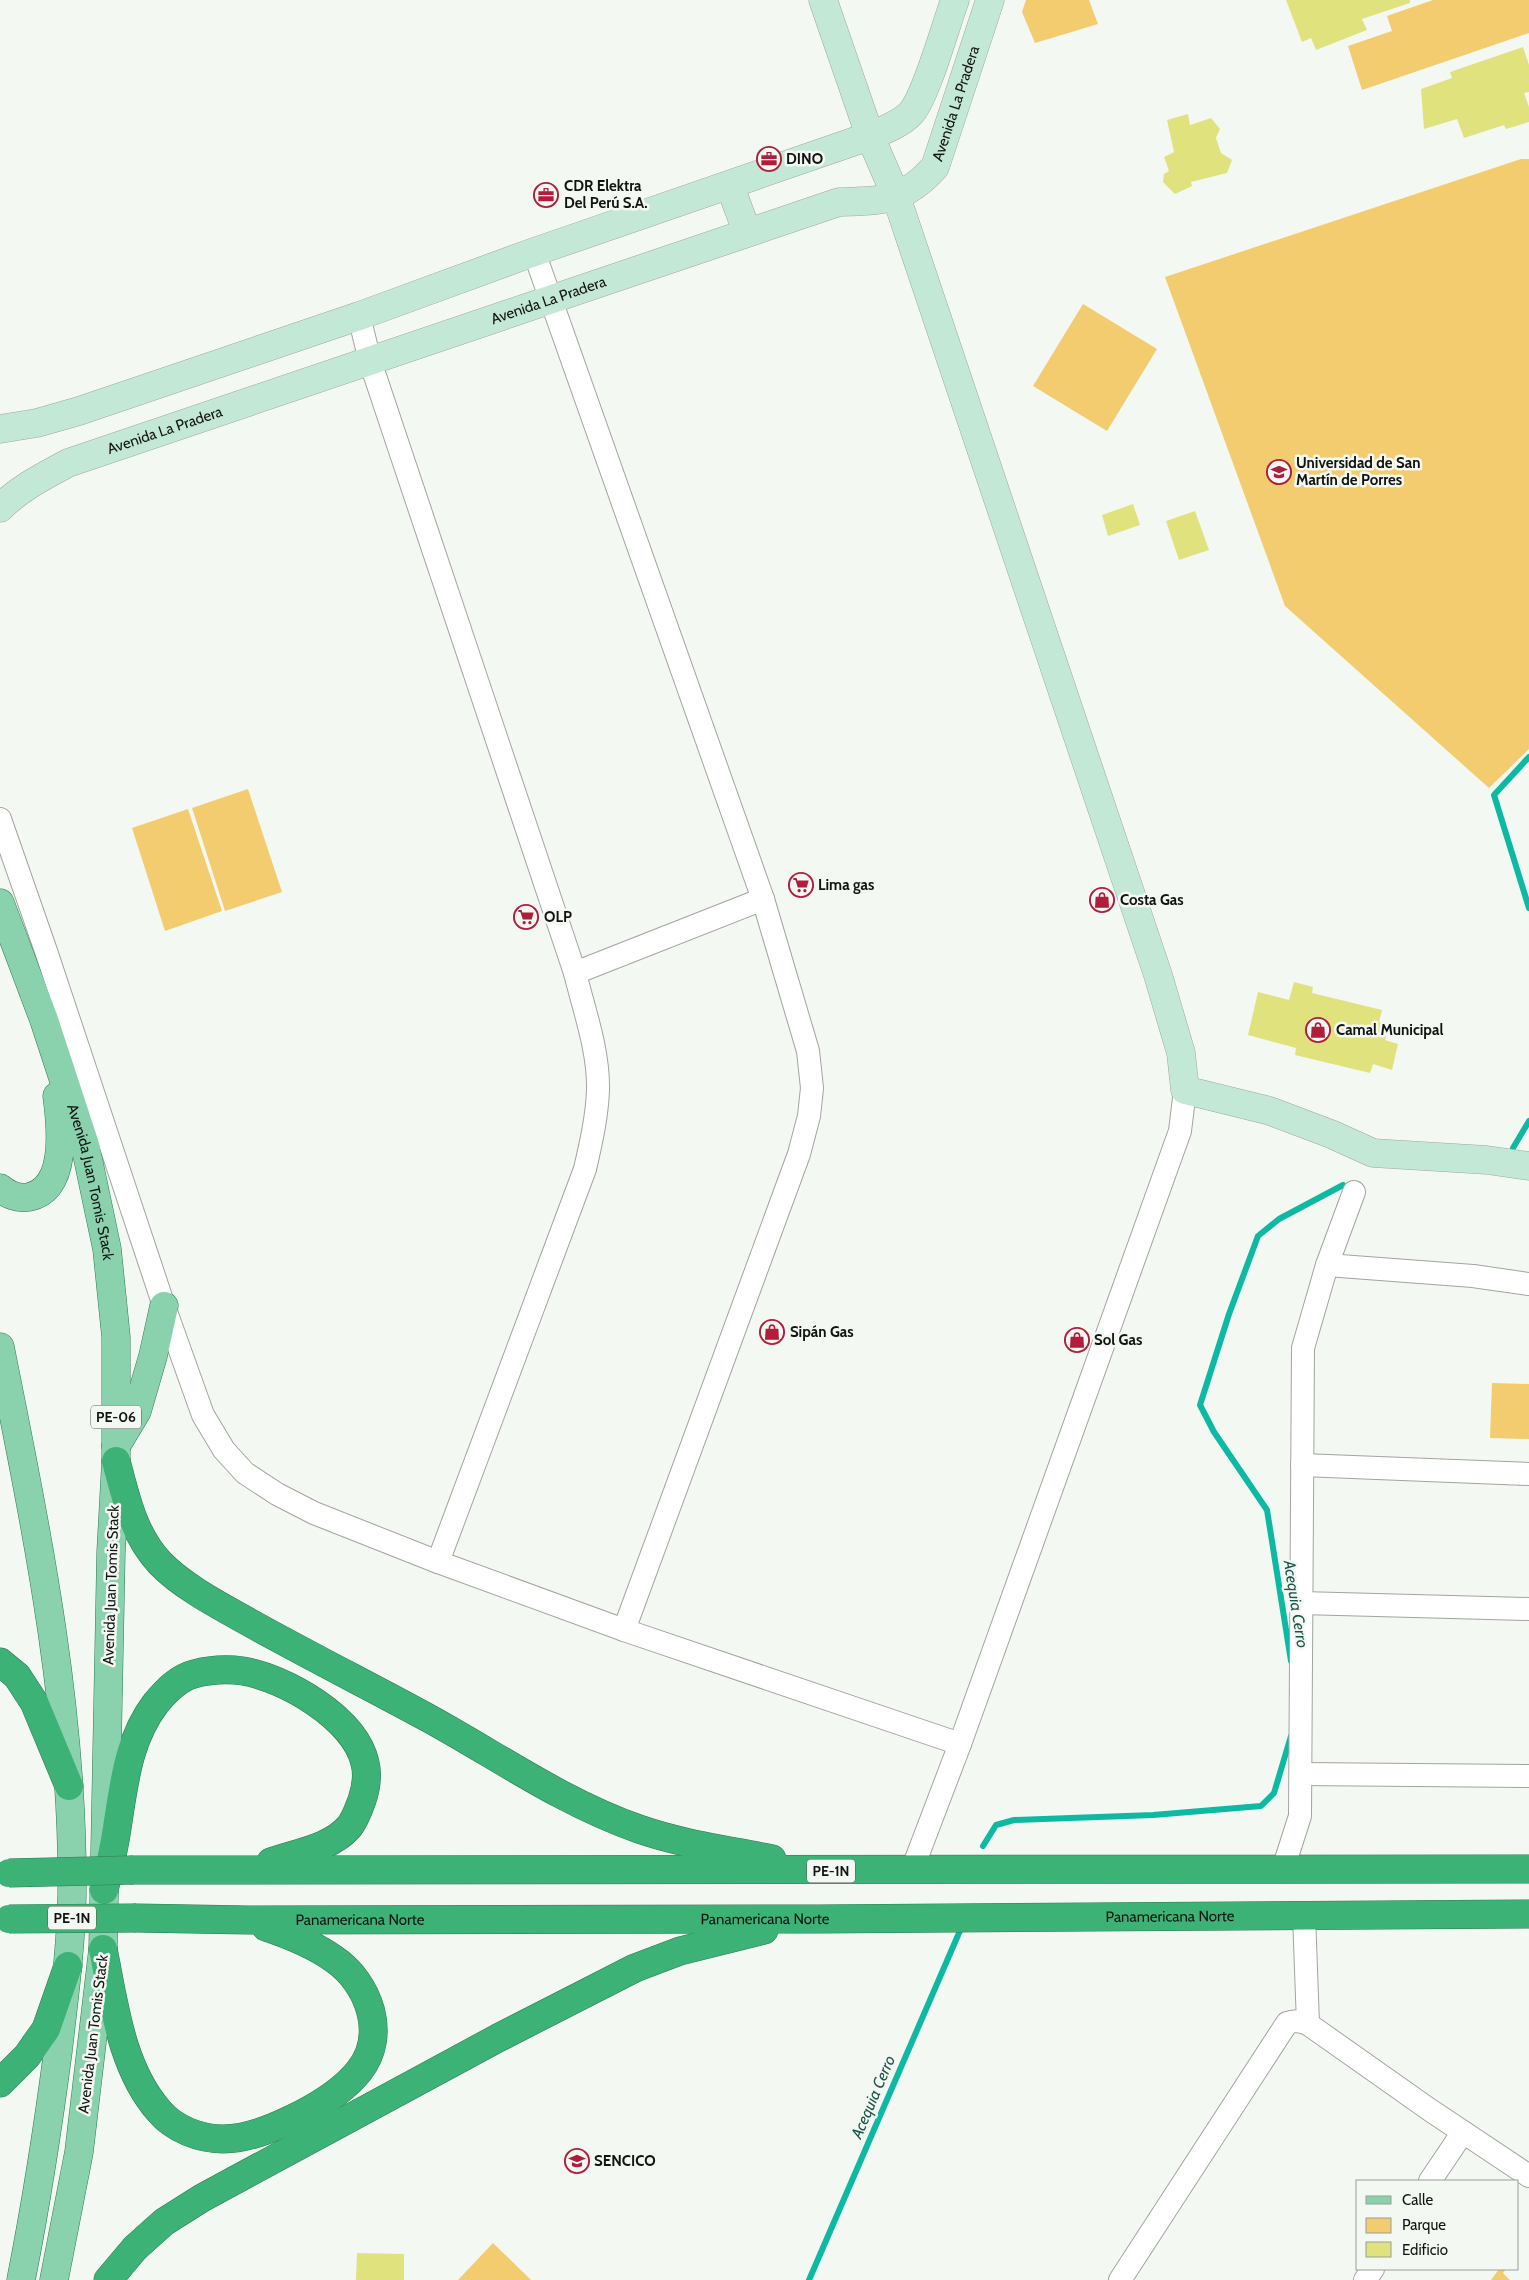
<svg xmlns="http://www.w3.org/2000/svg" width="1529" height="2280" viewBox="0 0 1529 2280" font-family="Cabin,sans-serif">
  <style>
    .green { fill: #f2cc6e }
    .lines { fill: none; stroke-linecap: round; stroke-linejoin: round }
    .stream { stroke: #0eb9a3; stroke-width: 6 }
    .building { fill: #e0e37d }
    .street-casing { stroke: #a1a59e; stroke-width: 24 }
    .secondary-casing { stroke: #a1a59e; stroke-width: 29 }
    .primary-casing { stroke: #2d7b53; stroke-width: 29 }
    .highway-casing { stroke: #2d7b53; stroke-width: 29 }
    .street { stroke: #fff; stroke-width: 22 }
    .secondary { stroke: #c4e8d6; stroke-width: 28 }
    .primary { stroke: #8ad1ad; stroke-width: 28 }
    .highway { stroke: #3cb276; stroke-width: 28 }
    .highway-bridge-casing { stroke: #2d7b53; stroke-width: 29; stroke-linecap: butt }
    .highway-bridge { stroke: #3cb276; stroke-width: 28 }
    .labels { text-anchor: middle; dominant-baseline: central; stroke-width: 5; stroke-linejoin: round; paint-order: stroke }
    .shield { fill: #f4f8f2; stroke: #565855; stroke-width: 1 }
    .shield-label { font-size: 14px; font-weight: bold; fill: #121412 }
    .street-label { font-size: 15px; fill: #121412; stroke: #f4f8f2 }
    .poi-label { font-size: 15px; font-weight: bold; fill: #121412; stroke: #f4f8f2; text-anchor: start }
    .water-label { font-size: 16px; font-style: italic; fill: #1a554c; stroke: #f4f8f2 }
  </style>
  <rect width="100%" height="100%" fill="#f4f8f2"/>
  <!-- green -->
  <g class="green">
    <polygon points="1026,0 1089,0 1098,24 1035,43 1022,12"/>
    <polygon points="1433,0 1529,0 1529,33 1362,90 1348,46 1392,31 1387,16"/>
    <polygon points="1521,159 1529,159 1529,749 1489,788 1285,606 1165,277"/>
    <polygon points="1083,304 1157,349 1107,431 1033,386"/>
    <polygon points="248,789 282,892 225,911 192,808"/>
    <polygon points="188,809 222,911 165,931 132,828"/>
    <polygon points="1492,1383 1529,1384 1529,1439 1490,1438"/>
    <polygon points="493,2243 531,2280 458,2280"/>
    <polygon points="1499,2269 1506,2269 1503,2273 1510,2280 1491,2280"/>
  </g>
  <g class="lines">
    <!-- stream -->
    <g class="stream">
      <polyline points="1529,757 1494,795 1529,908"/>
      <polyline points="1513,1148 1529,1121"/>
      <polyline points="1291,1661 1267,1510 1214,1432 1200,1405 1229,1314 1258,1236 1279,1219 1343,1185"/>
      <polyline points="983,1846 996,1825 1014,1820 1153,1815 1261,1806 1274,1793 1291,1736"/>
      <polyline points="809,2280 962,1926"/>
    </g>
  </g>
  <!-- building -->
  <g class="building">
    <polygon points="1286,0 1410,0 1410,3 1362,19 1367,30 1316,50 1311,38 1302,42"/>
    <polygon points="1523,47 1529,65 1529,92 1524,93 1529,107 1529,122 1506,129 1504,125 1464,138 1457,119 1424,129 1421,89 1452,78 1450,72"/>
    <polygon points="1188,114 1190,125 1211,118 1220,129 1216,138 1221,153 1232,160 1227,173 1191,182 1192,186 1175,194 1163,182 1164,174 1169,171 1164,157 1174,152 1167,120"/>
    <polygon points="1133,504 1140,525 1108,536 1102,515"/>
    <polygon points="1195,511 1209,550 1179,560 1166,521"/>
    <polygon points="1294,982 1313,987 1312,993 1382,1010 1379,1022 1389,1025 1385,1040 1398,1044 1392,1070 1373,1064 1370,1073 1295,1055 1296,1048 1248,1035 1258,992 1289,1000"/>
    <polygon points="357,2253 404,2254 404,2280 356,2280"/>
  </g>
  <g class="lines">
    <defs>
      <g id="street">
        <polyline points="534,252 763,899 808,1051 812,1088 809,1116 799,1154 624,1630"/>
        <path d="M359,316L370,361L575,973C584,1010 599,1051 598,1090C597,1117 591,1143 585,1169L438,1562"/>
        <polyline points="0,819 46,951 164,1306 203,1415 224,1450 245,1473 277,1494 314,1513 438,1562 624,1630 960,1744"/>
        <polyline points="575,973 763,899"/>
        <polyline points="1327,1265 1473,1276 1529,1284"/>
        <polyline points="1302,1465 1529,1474"/>
        <polyline points="1301,1603 1529,1609"/>
        <polyline points="1301,1774 1529,1776"/>
        <polyline points="1283,1869 1300,1816 1303,1348 1327,1265 1354,1192"/>
        <polyline points="912,1870 960,1744 1180,1131 1185,1090"/>
        <polyline points="1304,1915 1308,2024"/>
        <polyline points="1430,2181 1463,2132"/>
        <path d="M1120,2280L1287,2023C1295,2020 1300,2021 1308,2024L1430,2110L1529,2176"/>
        <polyline points="1365,2280 1373,2269"/>
      </g>
      <g id="secondary">
        <polyline points="823,0 870,136 896,196 1158,975 1181,1053 1185,1090 1270,1111 1331,1134 1373,1153 1487,1160 1529,1166"/>
        <polyline points="730,186 747,232"/>
        <path d="M0,429L37,423L79,411L359,316L534,252L870,136C884,130 901,124 911,113C926,97 946,24 955,0"/>
        <path id="s1" d="M0,508C20,488 44,476 68,463L839,202C882,201 905,201 935,167L990,0"/>
      </g>
      <g id="primary">
        <path id="s2" d="M0,903L44,1020L85,1145L107,1249L116,1337V1461L111,1552L103,1949L79,2152L54,2280"/>
        <path d="M0,1188C9,1195 17,1199 29,1197C68,1189 61,1125 57,1096"/>
        <path d="M0,1347C36,1528 74,1709 72,1895C71,1947 64,1999 58,2051C48,2127 36,2204 21,2280"/>
        <polyline points="116,1446 137,1411 153,1356 164,1306"/>
      </g>
      <g id="highway">
        <path d="M116,1461C126,1498 133,1534 160,1563C184,1588 224,1608 254,1625C312,1657 371,1687 430,1719C499,1757 564,1803 639,1829C682,1844 728,1850 772,1859"/>
        <polyline points="0,1662 17,1676 34,1702 69,1786"/>
        <polyline points="133,1870 1529,1869"/>
        <path d="M104,1890C109,1870 114,1849 117,1828C124,1784 128,1739 156,1703C166,1691 178,1678 194,1674C209,1670 228,1669 243,1671C285,1678 355,1718 365,1763C368,1775 366,1788 362,1800C359,1808 355,1820 349,1827C331,1848 296,1853 271,1862"/>
        <path id="s3" d="M136,1918L248,1920L818,1919L1529,1914"/>
        <path d="M103,1949C114,2003 121,2068 159,2111C174,2129 200,2139 223,2139C250,2139 278,2126 302,2114C323,2103 344,2090 359,2071C388,2035 369,1983 334,1959C313,1944 290,1935 266,1927"/>
        <polyline points="0,2083 27,2056 46,2029 68,1966"/>
        <polyline points="108,2280 135,2248 164,2222 202,2198 498,2038 635,1968 680,1951 764,1930"/>
      </g>
    </defs>
    <!-- street casing -->
    <use href="#street" class="street-casing"/>
    <!-- secondary casing -->
    <use href="#secondary" class="secondary-casing"/>
    <!-- primary casing -->
    <use href="#primary" class="primary-casing"/>
    <!-- highway casing -->
    <use href="#highway" class="highway-casing"/>
    <!-- street -->
    <use href="#street" class="street"/>
    <!-- secondary -->
    <use href="#secondary" class="secondary"/>
    <!-- primary -->
    <use href="#primary" class="primary"/>
    <!-- highway -->
    <use href="#highway" class="highway"/>
    <defs>
      <g id="highway-bridge">
        <polyline points="9,1873 133,1870"/>
        <polyline points="9,1919 136,1918"/>
      </g>
    </defs>
    <!-- highway-bridge casing -->
    <use href="#highway-bridge" class="highway-bridge-casing"/>
    <!-- highway-bridge -->
    <use href="#highway-bridge" class="highway-bridge"/>
  </g>
  <!-- icons -->
  <defs>
    <symbol id="office-ring" viewBox="-11 -11 22 22"><circle r="9.5" fill="#f4f8f2" stroke="#b11d3a" stroke-width="1.5"/><path d="M-6-3h4V-5.5h4V-3h4V5H-6ZM-1-4.5V-3h2v-1.5ZM-6 0V1H6V0Z" fill="#b11d3a"/></symbol>
    <symbol id="university-ring" viewBox="-11 -11 22 22"><circle r="9.5" fill="#f4f8f2" stroke="#b11d3a" stroke-width="1.5"/><path d="M0-5L7-2L0 1L-7-2ZM-4 1L0 2.5L4 1V4Q0 6-4 4Z" fill="#b11d3a"/></symbol>
    <symbol id="supermarket-ring" viewBox="-11 -11 22 22"><circle r="9.5" fill="#f4f8f2" stroke="#b11d3a" stroke-width="1.5"/><path d="M-6-5.5h2.5l.6 2H6L4.5 2H-2.5L-4.4-4H-6ZM-1.5 3.2a1.3 1.3 0 1 0 .1 0ZM3 3.2a1.3 1.3 0 1 0 .1 0Z" fill="#b11d3a"/></symbol>
    <symbol id="shop-ring" viewBox="-11 -11 22 22"><circle r="9.5" fill="#f4f8f2" stroke="#b11d3a" stroke-width="1.5"/><path d="M-5-2.5h2.3a2.7 3.5 0 0 1 5.4 0H5L5.5 6h-11ZM-1.5-2.5h3a1.5 2.3 0 0 0-3 0Z" fill="#b11d3a"/></symbol>
  </defs>
  <g fill-rule="evenodd">
    <use href="#office-ring" x="755" y="145" width="28" height="28"/>
    <use href="#office-ring" x="532" y="181" width="28" height="28"/>
    <use href="#university-ring" x="1265" y="458" width="28" height="28"/>
    <use href="#supermarket-ring" x="787" y="871" width="28" height="28"/>
    <use href="#shop-ring" x="1088" y="886" width="28" height="28"/>
    <use href="#supermarket-ring" x="512" y="903" width="28" height="28"/>
    <use href="#shop-ring" x="1304" y="1016" width="28" height="28"/>
    <use href="#shop-ring" x="758" y="1318" width="28" height="28"/>
    <use href="#shop-ring" x="1063" y="1326" width="28" height="28"/>
    <use href="#university-ring" x="563" y="2147" width="28" height="28"/>
  </g>
  <g class="labels">
    <!-- shield labels -->
    <g class="shield">
      <rect x="91" y="1405.5" width="50" height="23" rx="4"/>
      <rect x="807" y="1859.5" width="48" height="23" rx="4"/>
      <rect x="48" y="1906.5" width="48" height="23" rx="4"/>
    </g>
    <g class="shield-label">
      <text x="116" y="1417">PE-06</text>
      <text x="831" y="1871">PE-1N</text>
      <text x="72" y="1918">PE-1N</text>
    </g>
    <!-- street labels -->
    <g class="street-label">
      <text stroke="none"><textPath href="#s1" startOffset="1069">Avenida La Pradera</textPath></text>
      <text stroke="none"><textPath href="#s1" startOffset="589">Avenida La Pradera</textPath></text>
      <text stroke="none"><textPath href="#s1" startOffset="184">Avenida La Pradera</textPath></text>
      <text stroke="none"><textPath href="#s2" startOffset="294">Avenida Juan Tomis Stack</textPath></text>
      <text transform="translate(111 1585) rotate(-88)">Avenida Juan Tomis Stack</text>
      <text stroke="none"><textPath href="#s3" startOffset="1034">Panamericana Norte</textPath></text>
      <text stroke="none"><textPath href="#s3" startOffset="629">Panamericana Norte</textPath></text>
      <text stroke="none"><textPath href="#s3" startOffset="224">Panamericana Norte</textPath></text>
      <text transform="translate(93 2034) rotate(-83)">Avenida Juan Tomis Stack</text>
    </g>
    <!-- poi labels -->
    <g class="poi-label">
      <text x="786" y="159">DINO</text>
      <text x="564" y="186">CDR Elektra<tspan x="564" dy="17">Del Perú S.A.</tspan></text>
      <text x="1296" y="463">Universidad de San<tspan x="1296" dy="17">Martín de Porres</tspan></text>
      <text x="818" y="885">Lima gas</text>
      <text x="1120" y="900">Costa Gas</text>
      <text x="544" y="917">OLP</text>
      <text x="1336" y="1030">Camal Municipal</text>
      <text x="790" y="1332">Sipán Gas</text>
      <text x="1094" y="1340">Sol Gas</text>
      <text x="594" y="2161">SENCICO</text>
    </g>
    <!-- water labels -->
    <g class="water-label">
      <text transform="translate(1296 1604) rotate(81)">Acequia Cerro</text>
      <text transform="translate(873 2097) rotate(-67)">Acequia Cerro</text>
    </g>
  </g>
  <!-- legend -->
  <rect x="1356" y="2180" width="162" height="90" fill="#f4f8f2" stroke="#9a9d98"/>
  <rect x="1366" y="2196" width="25" height="8" fill="#8ad1ad" stroke="#9a9d98"/>
  <text x="1402" y="2205" font-size="15" fill="#121412">Calle</text>
  <rect x="1366" y="2218" width="25" height="15" fill="#f2cc6e" stroke="#9a9d98"/>
  <text x="1402" y="2230" font-size="15" fill="#121412">Parque</text>
  <rect x="1366" y="2242" width="25" height="15" fill="#e0e37d" stroke="#9a9d98"/>
  <text x="1402" y="2255" font-size="15" fill="#121412">Edificio</text>
</svg>
